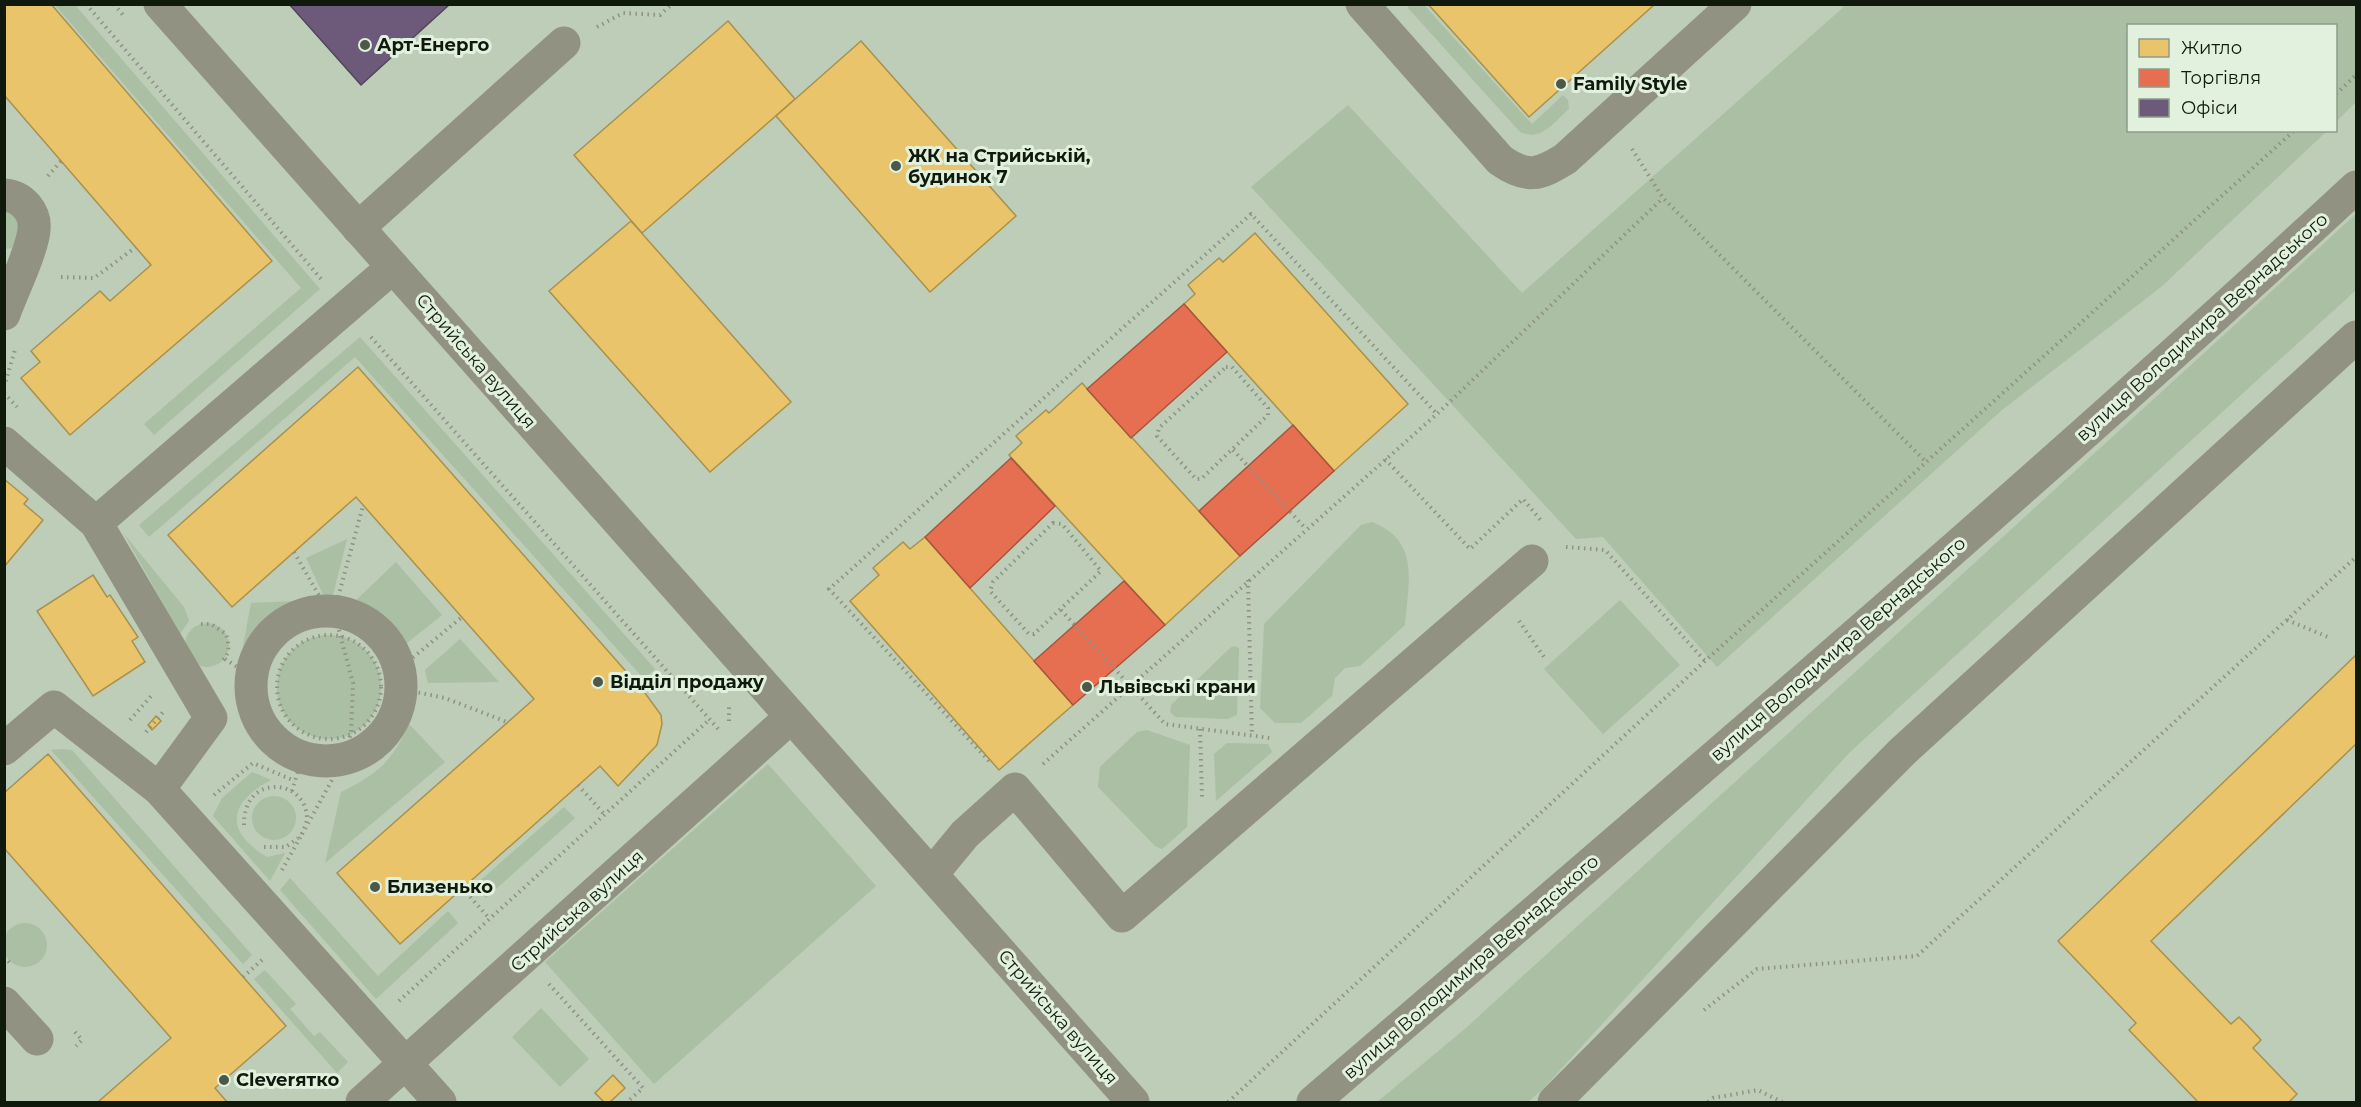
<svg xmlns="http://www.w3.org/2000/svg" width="2361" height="1107" viewBox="0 0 2361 1107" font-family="Montserrat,sans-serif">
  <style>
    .green { fill: #aabfa4 }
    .homes { fill: #e9c46a; stroke: #a8914e; stroke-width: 1.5 }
    .shops { fill: #e76f51; stroke: #a6553c; stroke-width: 1.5 }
    .offices { fill: #6d597a; stroke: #514659; stroke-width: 1.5 }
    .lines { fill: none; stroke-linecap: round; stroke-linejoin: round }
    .path { stroke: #8e9283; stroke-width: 4; stroke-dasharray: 1.5 4.5; stroke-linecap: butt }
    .minor { stroke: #929282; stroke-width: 33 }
    .poi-dot { fill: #4c5848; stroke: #e2f1de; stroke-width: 2 }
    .labels { text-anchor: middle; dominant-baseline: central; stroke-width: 6; stroke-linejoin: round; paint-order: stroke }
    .poi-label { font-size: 18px; font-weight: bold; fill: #0f190c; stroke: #e2f1de; text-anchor: start }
    .street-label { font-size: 18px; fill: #0f190c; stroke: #e2f1de }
  </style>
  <rect width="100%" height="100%" fill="#bdcdb8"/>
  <!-- green -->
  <g class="green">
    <polygon points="1847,4 2356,5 2356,102 2336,122 2336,26 2128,26 2128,130 2327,131 2161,287 2002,410 1717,667 1603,537 1576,539 1251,187 1348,105 1522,293"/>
    <polygon points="55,5 75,5 320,289 154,435 144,424 301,288"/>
    <path d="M1409,5H1424L1532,124L1563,95L1568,100L1569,109C1554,122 1541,142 1520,132L1408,8Z"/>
    <polygon points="4,203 17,207 22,240 13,248 5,249"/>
    <polygon points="2356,214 2356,290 1849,753 1542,1090 1528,1102 1377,1102 1466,1028"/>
    <polygon points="360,337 655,669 644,679 355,357 149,537 139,525"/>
    <path d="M1372,522C1421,541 1408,583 1405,625L1360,666L1345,668L1335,678L1332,696L1301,723H1275L1260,708L1264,624L1361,525Z"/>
    <polygon points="124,534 184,607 189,621 180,634"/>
    <polygon points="347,539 331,603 327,603 306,558"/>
    <polygon points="396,562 442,615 402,647 381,618 351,605"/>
    <polygon points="1620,600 1680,665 1603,734 1544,669"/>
    <polygon points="297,601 243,646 251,603"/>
    <circle cx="207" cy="645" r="22"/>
    <circle cx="329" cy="687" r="52"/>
    <polygon points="460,639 499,682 428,683 425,670"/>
    <polygon points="1234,646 1239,648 1237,715 1228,719 1176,717 1170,712 1171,705 1230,648"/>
    <path d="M409,724L445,762L325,863L341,792C379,773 391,763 409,724Z"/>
    <polygon points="1147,730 1190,745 1187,827 1162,849 1155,846 1098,787 1100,767 1137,732"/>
    <polygon points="1227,743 1268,744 1272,752 1216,801 1214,754"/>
    <polygon points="62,749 72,750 252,955 243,964 51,750"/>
    <polygon points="768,764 876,886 654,1084 545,962"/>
    <path d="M252,772L271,780C228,803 224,831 267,857L285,853L270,881L213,816L222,798Z"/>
    <circle cx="274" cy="818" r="22"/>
    <polygon points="564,807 575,818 486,898 475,885"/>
    <polygon points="290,878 378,976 448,911 458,923 376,999 280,890"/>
    <circle cx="25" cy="945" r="22"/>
    <polygon points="265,970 296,1004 290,1009 314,1036 320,1032 348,1062 337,1073 254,979"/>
    <polygon points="541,1008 589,1059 560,1087 512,1037"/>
  </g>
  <!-- homes -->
  <g class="homes">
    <polygon points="4,4 51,4 272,261 70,435 21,378 40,362 31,351 100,291 110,301 151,265 4,95"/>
    <polygon points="1428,4 1655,4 1529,117"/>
    <polygon points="728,21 795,99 642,233 574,155"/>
    <polygon points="861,41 1016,216 930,292 776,116"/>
    <polygon points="631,221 791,402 710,472 549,291"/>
    <polygon points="1255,233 1408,404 1334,471 1184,304 1195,294 1188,285 1219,258 1223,262"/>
    <polygon points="358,367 645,693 661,715 662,724 657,745 618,786 600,766 400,944 337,873 534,699 356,497 232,607 168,535"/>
    <polygon points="1082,383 1240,556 1165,625 1009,455 1022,443 1016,436 1046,410 1049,413"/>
    <polygon points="4,479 28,499 24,504 43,520 4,567"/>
    <polygon points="925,537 1073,705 999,770 850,601 879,575 873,568 903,542 910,549"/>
    <polygon points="93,575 107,597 110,595 138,637 132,641 145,662 93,696 37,611"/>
    <polygon points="2356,655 2356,744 2151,941 2231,1024 2239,1017 2248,1026 2261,1040 2253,1048 2297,1094 2290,1101 2292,1102 2198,1102 2129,1030 2136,1023 2058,941"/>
    <polygon points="156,716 161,721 152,730 148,725"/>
    <polygon points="48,754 286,1026 215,1088 227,1102 98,1102 171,1038 4,848 4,793"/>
    <polygon points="613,1075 625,1088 610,1102 604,1102 595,1093"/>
  </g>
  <!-- shops -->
  <g class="shops">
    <polygon points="1184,304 1227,352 1131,438 1087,389"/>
    <polygon points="1293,425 1334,471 1240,556 1199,511"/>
    <polygon points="1011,458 1055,506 970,588 925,537"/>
    <polygon points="1124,581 1165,625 1073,705 1034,661"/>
  </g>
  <!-- offices -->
  <polygon class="offices" points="289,4 450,4 361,85"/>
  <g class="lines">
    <!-- path -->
    <g class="path">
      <polyline points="86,4 322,280"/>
      <polyline points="114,4 123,15"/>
      <polyline points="597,27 623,13 660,15 672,4"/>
      <polyline points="2336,94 2356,75"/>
      <polyline points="1632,149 1663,198 1926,462"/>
      <polyline points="48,176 61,161"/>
      <polyline points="61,277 94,278 136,247"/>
      <polyline points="371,337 720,731"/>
      <polygon points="1226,367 1232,367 1268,408 1268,415 1201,479 1196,479 1157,436 1159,428"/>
      <polyline points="4,387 15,350"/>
      <polyline points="4,393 17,407"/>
      <polyline points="1233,450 1306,529"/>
      <polyline points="1385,459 1470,549 1523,499 1543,523"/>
      <polygon points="1053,523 1062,524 1101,571 1034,634 1029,634 990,591 993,582"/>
      <polyline points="1566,547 1605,550 1705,661"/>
      <polyline points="294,552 328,611"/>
      <polyline points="1248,580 1252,736"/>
      <polyline points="1061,610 1165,724 1270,738"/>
      <polyline points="2287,620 2328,637"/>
      <polyline points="1519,621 1544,657"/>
      <path d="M201,624H211L226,634C229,644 231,655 220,662"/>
      <circle cx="329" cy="687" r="52"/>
      <polyline points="225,659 251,676"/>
      <polyline points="399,669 462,617"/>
      <polyline points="401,689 445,698 507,722"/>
      <polyline points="130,720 153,694"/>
      <polyline points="729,721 729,704"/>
      <polyline points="1200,729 1202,797"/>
      <polyline points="146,732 164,711"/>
      <polyline points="989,761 829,589 1251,214 1437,414"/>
      <polyline points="1043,764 1437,414 1663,198"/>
      <polyline points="578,785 604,814"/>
      <polyline points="292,791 302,758"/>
      <polyline points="214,795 253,763 295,781"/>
      <path d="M244,825C243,773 306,778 307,818C307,823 303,831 301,836L343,760L351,733L353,683L334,612L363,506"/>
      <polyline points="264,847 286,847 298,838"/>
      <polyline points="282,870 301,836"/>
      <polyline points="462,888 490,919"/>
      <polyline points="4,957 12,965"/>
      <polyline points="243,977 262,960"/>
      <polyline points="549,984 643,1088 627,1102"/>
      <polyline points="399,1001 710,719"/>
      <polyline points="1704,1010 1757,969 1917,956 2356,557"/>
      <polyline points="75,1032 82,1040 76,1046"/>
      <polyline points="1228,1102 1705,661 2295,130"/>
      <polyline points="1708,1102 1713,1098 1758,1090 1782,1102"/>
    </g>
    <!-- minor -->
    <g class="minor">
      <polyline points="160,4 1133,1102"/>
      <path d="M1362,4L1500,160C1527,179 1539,175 1565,159L1735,4"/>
      <path d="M4,195C22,196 36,212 34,230C32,251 12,292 4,314"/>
      <polyline points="358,228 564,43"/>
      <polyline points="4,443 96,523 211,718 159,789"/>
      <polyline points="96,523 393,267"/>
      <circle cx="326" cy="686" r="75"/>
      <polyline points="4,749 54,707 159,789 440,1102"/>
      <polyline points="932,874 965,834 1015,789 1122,916 1532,561"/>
      <polyline points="4,1003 37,1039"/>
      <polyline points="362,1102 791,717"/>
      <path d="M1313,1102C1664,800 2017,501 2356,187"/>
      <polyline points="1554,1102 1902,752 2356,337"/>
    </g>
  </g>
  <!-- markers -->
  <g class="poi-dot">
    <circle cx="365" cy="45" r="6"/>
    <circle cx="1561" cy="84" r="6"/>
    <circle cx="896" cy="166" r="6"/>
    <circle cx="598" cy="682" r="6"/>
    <circle cx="1087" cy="687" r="6"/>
    <circle cx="375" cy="887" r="6"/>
    <circle cx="224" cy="1080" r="6"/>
  </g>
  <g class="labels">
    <!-- poi labels -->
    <g class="poi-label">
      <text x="377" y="45">Арт-Енерго</text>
      <text x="1573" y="84">Family Style</text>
      <text x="908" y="156">ЖК на Стрийській,<tspan x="908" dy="21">будинок 7</tspan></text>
      <text x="610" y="682">Відділ продажу</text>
      <text x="1099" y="687">Львівські крани</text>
      <text x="387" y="887">Близенько</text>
      <text x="236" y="1080">Cleverятко</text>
    </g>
    <!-- street labels -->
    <g class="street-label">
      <text transform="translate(2202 327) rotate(-42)">вулиця Володимира Вернадського</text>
      <text transform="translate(476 361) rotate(49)">Стрийська вулиця</text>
      <text transform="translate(1838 649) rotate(-41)">вулиця Володимира Вернадського</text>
      <text transform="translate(577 911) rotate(-42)">Стрийська вулиця</text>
      <text transform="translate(1471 967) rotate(-41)">вулиця Володимира Вернадського</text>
      <text transform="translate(1058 1017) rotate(49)">Стрийська вулиця</text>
    </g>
  </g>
  <!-- border -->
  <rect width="2361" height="1107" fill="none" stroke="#0f190c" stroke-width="12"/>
  <!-- legend -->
  <rect x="2127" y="24" width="210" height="108" fill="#e2f1de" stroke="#8e9b8a" stroke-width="1.5"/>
  <rect x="2139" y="39" width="30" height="18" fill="#e9c46a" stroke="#8e9b8a" stroke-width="1.5"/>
  <text x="2181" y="54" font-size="18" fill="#0f190c">Житло</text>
  <rect x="2139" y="69" width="30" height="18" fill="#e76f51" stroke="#8e9b8a" stroke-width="1.5"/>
  <text x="2181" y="84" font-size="18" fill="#0f190c">Торгівля</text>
  <rect x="2139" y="99" width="30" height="18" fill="#6d597a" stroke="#8e9b8a" stroke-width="1.5"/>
  <text x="2181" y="114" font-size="18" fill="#0f190c">Офіси</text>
</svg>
